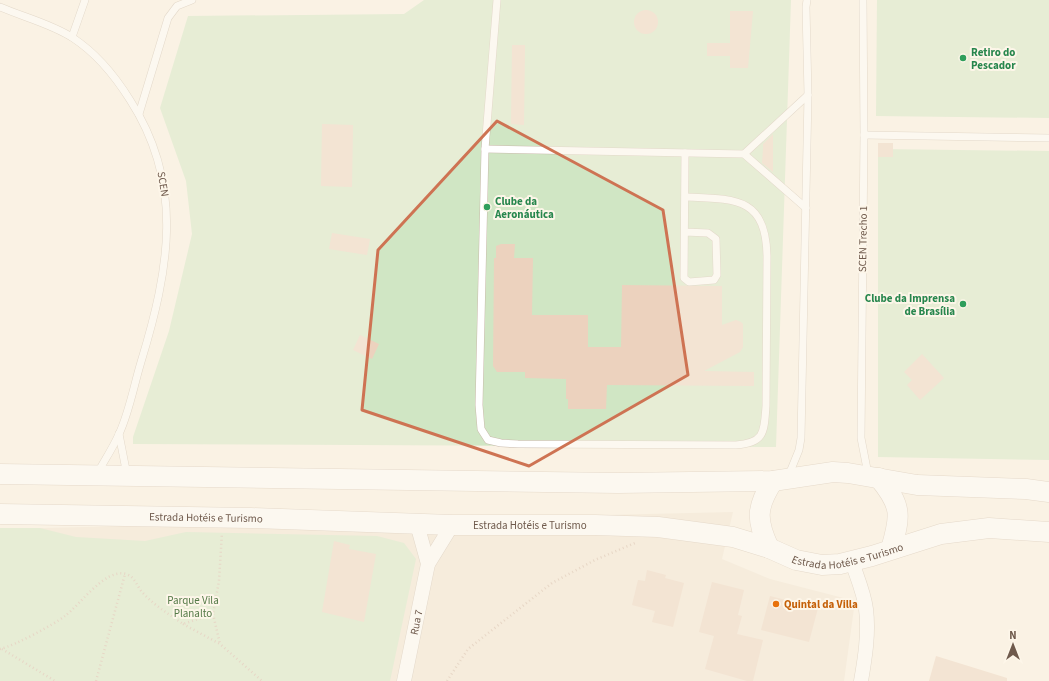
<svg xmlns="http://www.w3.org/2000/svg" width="1049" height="681" viewBox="0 0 1049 681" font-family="'Source Sans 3',sans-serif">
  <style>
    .residential { fill: #f1e4d3 }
    .green { fill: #d0e6c4 }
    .building { fill: #ecd2be }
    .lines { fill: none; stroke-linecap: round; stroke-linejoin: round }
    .lane-casing { stroke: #c9baab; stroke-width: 8 }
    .street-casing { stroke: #c9baab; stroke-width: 15 }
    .secondary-casing { stroke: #cebcac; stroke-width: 21 }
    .path { stroke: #d1b5a1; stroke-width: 2.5; stroke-dasharray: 1 3; stroke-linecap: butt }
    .lane { stroke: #fff; stroke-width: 7 }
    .street { stroke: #fff; stroke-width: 14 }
    .secondary { stroke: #fff; stroke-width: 20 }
    .marked { fill: none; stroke: #ce7353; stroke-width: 3; stroke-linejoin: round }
    .leisure-dot { fill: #2e9e5b; stroke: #fdf6e9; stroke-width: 1.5 }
    .food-dot { fill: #e8710a; stroke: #fdf6e9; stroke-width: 1.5 }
    .labels { text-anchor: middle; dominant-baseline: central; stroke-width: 4; stroke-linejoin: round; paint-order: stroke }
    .leisure-label { font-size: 11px; font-weight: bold; fill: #27864d; stroke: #fdf6e9; text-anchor: start }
    .street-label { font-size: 11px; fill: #6f5a4c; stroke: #fdf6e9 }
    .park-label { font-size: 11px; fill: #557a48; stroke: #fdf6e9 }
    .food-label { font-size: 11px; font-weight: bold; fill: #c56008; stroke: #fdf6e9; text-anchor: start }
  </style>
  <rect width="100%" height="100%" fill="#faf2e4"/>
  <!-- residential -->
  <polygon class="residential" points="733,512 722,559 770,579 855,601 844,681 0,681 0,529"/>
  <!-- green -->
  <g class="green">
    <polygon points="424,0 791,0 776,447 133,444 133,437 169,331 192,234 186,181 160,108 188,16 404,14"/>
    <polygon points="877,0 1049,0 1049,118 876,116"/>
    <polygon points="878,149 1049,151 1049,460 878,457"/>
    <polygon points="0,528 40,528 76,537 145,541 186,532 377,536 404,543 416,559 390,681 0,681"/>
  </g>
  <!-- building -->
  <g class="building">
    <circle cx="646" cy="22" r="12"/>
    <polygon points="730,11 753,11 748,68 730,68 730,56 707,56 707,43 730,43"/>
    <polygon points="512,45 525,45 524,125 511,124"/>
    <polygon points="322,124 353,125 352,187 321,186"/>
    <polygon points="773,134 773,172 762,163 763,149 763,144"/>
    <rect x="878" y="143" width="15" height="14"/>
    <polygon points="332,233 370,239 367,255 329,249"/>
    <polygon points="501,244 515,244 514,258 533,258 532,315 588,315 588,347 621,347 622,285 722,286 722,325 736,320 741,322 743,324 743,347 740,352 704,371 754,372 754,386 607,385 606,409 568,409 568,399 566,399 566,379 525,378 525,372 497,372 493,366 494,258 496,258 496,246"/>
    <polygon points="360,335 379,344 372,359 353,350"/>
    <polygon points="922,354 944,378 920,400 907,385 912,380 904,372"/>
    <polygon points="334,541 350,545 349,549 376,554 364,622 322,612"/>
    <polygon points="647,570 666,575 665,578 684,583 673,627 652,622 655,611 632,605 638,580 645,581"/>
    <polygon points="712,582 744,590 738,615 742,616 737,634 763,640 753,681 747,681 705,669 714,636 699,632"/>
    <polygon points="770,596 818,608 809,642 761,630"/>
    <polygon points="936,656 1007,678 1007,681 929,681"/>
  </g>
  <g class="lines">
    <defs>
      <g id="lane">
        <path d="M497,0L485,149L479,405L481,429L488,440L501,443L518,444L736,445C765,443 764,432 766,406L767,256C766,197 735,199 686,197"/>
        <polyline points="863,0 864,135 861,438 868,474"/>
        <path d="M0,7C23,17 52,24 73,38C96,53 115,76 130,100C185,185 169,270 141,362C134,385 129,413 119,434C113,448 104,461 97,474"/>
        <polyline points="72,37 85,0"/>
        <polyline points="139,114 168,18 177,6 192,0"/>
        <polyline points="864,135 1049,138"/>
        <polyline points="485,149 744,154 806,208"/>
        <polyline points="744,154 808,95"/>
        <polyline points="685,232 708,233 716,239 717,275 714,280 689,282 684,278 685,153"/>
        <polyline points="119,434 127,475"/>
        <polyline points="788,477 799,450 801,438 808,95 806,7 807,0"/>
      </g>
      <g id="street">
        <polyline points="417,524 428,564"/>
        <path d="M852,562C857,577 864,593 866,609C869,633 865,658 861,681"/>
        <path id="s1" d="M404,681L428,564L452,525"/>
      </g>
      <g id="secondary">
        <polyline points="0,474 618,483 773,481 833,472 848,473 917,485 1026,489 1049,492"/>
        <path d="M879,478C902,506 901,515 891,549"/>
        <path id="s2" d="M0,514L251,518L452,525H595L658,527L733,537L769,548L796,560L822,565L840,564L872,556L941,534L989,528L1049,532"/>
        <path d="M769,548C756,520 756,507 773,481"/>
      </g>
    </defs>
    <!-- lane casing -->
    <use href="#lane" class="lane-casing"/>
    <!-- street casing -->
    <use href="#street" class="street-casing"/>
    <!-- secondary casing -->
    <use href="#secondary" class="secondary-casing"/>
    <!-- path -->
    <g class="path">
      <polyline points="213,614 220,644"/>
      <polyline points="183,624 220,644 262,681"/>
      <path d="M0,649C14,646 53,625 65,616C80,605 105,568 126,574C136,577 137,588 144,594C155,606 169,614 183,624L213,614L219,581L222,533"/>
      <polyline points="2,649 55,681"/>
      <polyline points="96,681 125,574"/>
      <polyline points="447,681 468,649 552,583 595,560 635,543"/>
    </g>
    <!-- lane -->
    <use href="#lane" class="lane"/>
    <!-- street -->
    <use href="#street" class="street"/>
    <!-- secondary -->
    <use href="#secondary" class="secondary"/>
  </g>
  <!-- marked area -->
  <path d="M0 0H1049V681H0ZM497,121L663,210L688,375L529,466L362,410L378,250Z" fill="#faf2e4" fill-opacity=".55" fill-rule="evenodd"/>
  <path class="marked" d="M497,121L663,210L688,375L529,466L362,410L378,250Z"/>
  <!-- markers -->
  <g class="leisure-dot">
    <circle cx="963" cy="58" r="4"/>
    <circle cx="487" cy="207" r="4"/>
    <circle cx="963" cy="304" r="4"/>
  </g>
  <circle class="food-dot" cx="776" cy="604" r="4"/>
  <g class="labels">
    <!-- leisure labels -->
    <g class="leisure-label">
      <text x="971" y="52">Retiro do<tspan x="971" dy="13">Pescador</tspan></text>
      <text x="495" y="201">Clube da<tspan x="495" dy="13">Aeronáutica</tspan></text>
      <text x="955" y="298" text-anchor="end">Clube da Imprensa<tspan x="955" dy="13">de Brasília</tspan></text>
    </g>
    <!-- street labels -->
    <g class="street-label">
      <text transform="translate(163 184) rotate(81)">SCEN</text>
      <text transform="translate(863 239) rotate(-89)">SCEN Trecho 1</text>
      <text stroke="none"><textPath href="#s2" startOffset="206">Estrada Hotéis e Turismo</textPath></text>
      <text stroke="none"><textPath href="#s2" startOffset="530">Estrada Hotéis e Turismo</textPath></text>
      <text stroke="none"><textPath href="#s2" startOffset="854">Estrada Hotéis e Turismo</textPath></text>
      <text stroke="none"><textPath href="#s1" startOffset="60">Rua 7</textPath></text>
    </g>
    <!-- park labels -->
    <g class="park-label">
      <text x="193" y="600">Parque Vila<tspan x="193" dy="13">Planalto</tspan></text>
    </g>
    <!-- food labels -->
    <g class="food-label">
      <text x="784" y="604">Quintal da Villa</text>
    </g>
  </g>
  <!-- north arrow -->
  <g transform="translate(1013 645)" stroke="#fdf6e9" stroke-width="3" paint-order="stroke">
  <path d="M0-3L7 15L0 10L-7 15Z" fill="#6f5a4c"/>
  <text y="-6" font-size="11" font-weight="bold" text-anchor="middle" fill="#6f5a4c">N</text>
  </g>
</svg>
